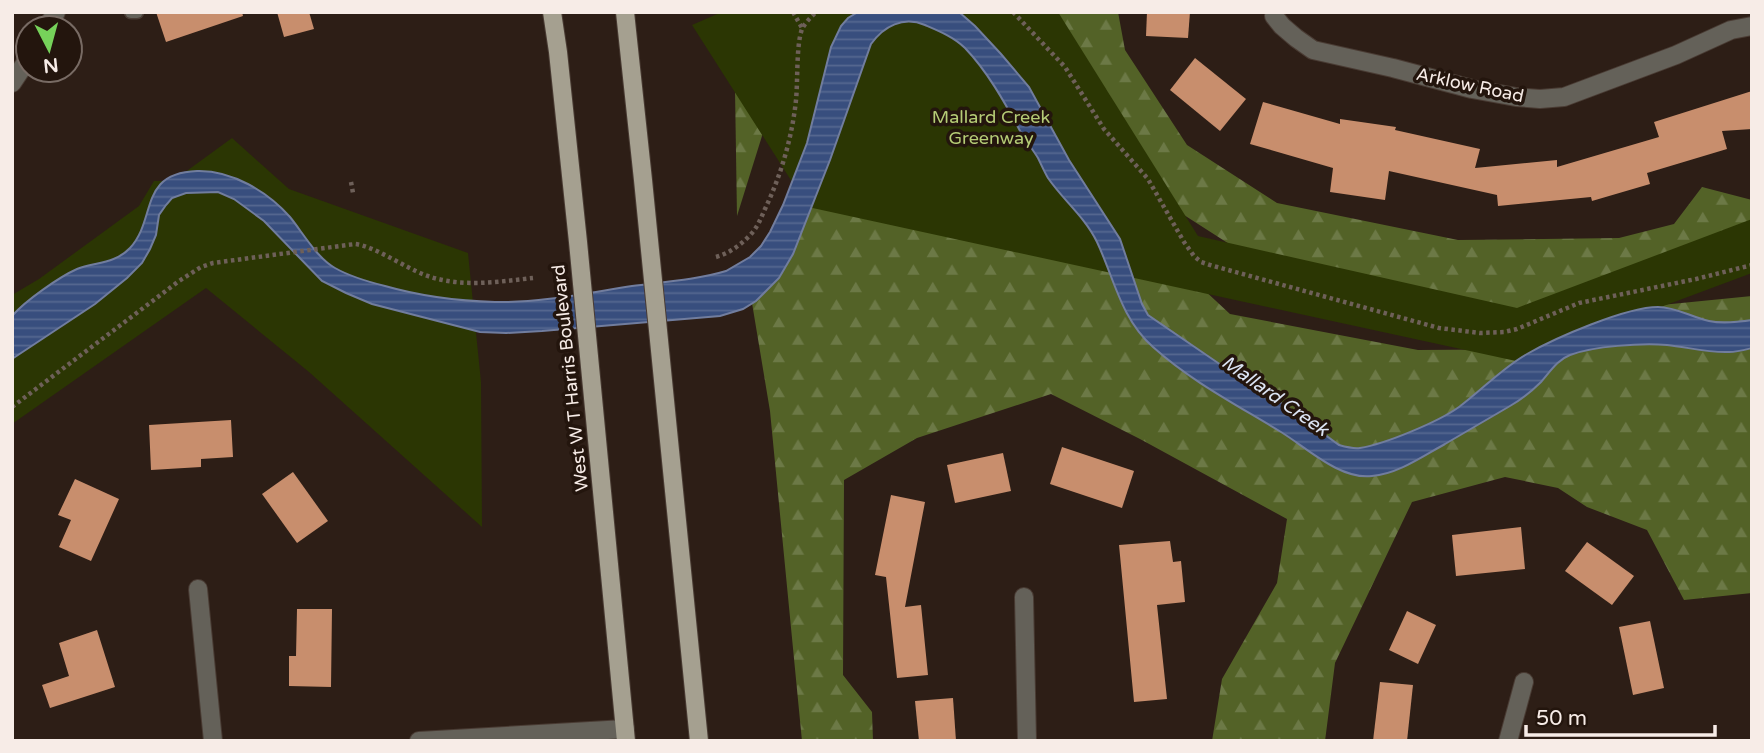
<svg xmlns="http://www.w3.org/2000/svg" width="1764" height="753" viewBox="0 0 1764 753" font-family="'Varela Round',sans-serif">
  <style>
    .forest { fill: url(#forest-firs) }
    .green { fill: #2b3603 }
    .water { fill: url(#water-rules); stroke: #717d9e; stroke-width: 2 }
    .building { fill: #c88e6d }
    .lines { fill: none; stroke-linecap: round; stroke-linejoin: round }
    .service-casing { stroke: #493b33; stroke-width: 15 }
    .minor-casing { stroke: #493b33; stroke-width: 20 }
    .primary-casing { stroke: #493b33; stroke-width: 20 }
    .path { stroke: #6e6059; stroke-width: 4.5; stroke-dasharray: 3.5 3.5; stroke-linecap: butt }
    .service { stroke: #646159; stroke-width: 12 }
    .minor { stroke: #646159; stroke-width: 18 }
    .primary { stroke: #a5a090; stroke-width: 18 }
    .labels { text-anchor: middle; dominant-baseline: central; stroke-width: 7; stroke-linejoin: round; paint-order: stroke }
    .street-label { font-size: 18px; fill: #f7ece7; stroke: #23150d }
    .park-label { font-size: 18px; fill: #b5cc76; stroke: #23150d }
    .water-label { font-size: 19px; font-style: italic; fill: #dce4f4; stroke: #23150d }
  </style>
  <defs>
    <pattern id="forest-firs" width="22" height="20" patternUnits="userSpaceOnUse" patternTransform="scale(1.75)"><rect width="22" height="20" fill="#536227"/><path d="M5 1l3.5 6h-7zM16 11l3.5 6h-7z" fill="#6c7946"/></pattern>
    <pattern id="water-rules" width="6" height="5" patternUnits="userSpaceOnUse" patternTransform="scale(1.75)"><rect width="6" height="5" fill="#384e7e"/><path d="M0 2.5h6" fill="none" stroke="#566890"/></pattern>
  </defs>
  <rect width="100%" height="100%" fill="#2d1e16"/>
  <!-- forest -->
  <g class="forest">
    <polygon points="1040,12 1118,12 1125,50 1187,145 1277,203 1458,240 1619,238 1674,224 1702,187 1752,200 1752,266 1515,314 1262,265 1184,215"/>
    <polygon points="734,26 777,88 737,216"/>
    <polygon points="804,166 1145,235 1230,314 1418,350 1547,349 1621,309 1752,296 1752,593 1684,600 1647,530 1587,507 1558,488 1505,477 1412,502 1335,663 1325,741 1212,741 1222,679 1277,583 1287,519 1140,439 1051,394 917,438 844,480 843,675 872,712 873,741 802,741 770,411 747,273 767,239"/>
  </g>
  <!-- green -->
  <g class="green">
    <polygon points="722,12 1058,12 1198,236 1517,308 1752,219 1752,273 1516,361 808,207 692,25"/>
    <polygon points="232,138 289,189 468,253 481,382 482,527 309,372 206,288 12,424 12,295 39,279 139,206 154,181 173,181"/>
  </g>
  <!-- water -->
  <path class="water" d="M858,12H959L975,26L1001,54L1029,87L1069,160L1120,239L1142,304L1148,315L1221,365L1286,406L1339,445C1346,447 1353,449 1360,448C1385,444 1438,422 1459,407C1482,390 1502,368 1527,354C1555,338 1626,307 1658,307C1676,307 1691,317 1709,321C1723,324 1738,322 1752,320V348C1744,350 1737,352 1729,352C1708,353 1687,347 1667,345C1641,343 1594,346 1570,355C1557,360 1550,372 1541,382C1531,392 1522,399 1510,406C1488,419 1467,431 1445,444C1423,456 1398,474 1372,476C1340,480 1307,448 1281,432C1237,405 1192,382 1153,347C1121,319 1114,278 1097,242C1085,217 1063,200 1048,178C1044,171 1041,164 1038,158C1032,148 1024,139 1019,129C1004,101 987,71 965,48C954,37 939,31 925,25C903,16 884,26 871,44L830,160L793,254L779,278L756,301L743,309L720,316L542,331L506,333L480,332L372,304L346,293L322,281L264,221L234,199L218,192L186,193L172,198L166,205L159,215L156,235L150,249L142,263L127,278L95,304L12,359V316C25,301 59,277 77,269C95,262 115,264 130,248C157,219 138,173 197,171C232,170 268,192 290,217C303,233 317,258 335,268C349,276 369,282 385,286C420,296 458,301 495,302C540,303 587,293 632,286C663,282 696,280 726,271L750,257L761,246L770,232L783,205L807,143L831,47L841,26L848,18Z"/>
  <!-- building -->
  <g class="building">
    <polygon points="156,12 242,12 243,16 166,42"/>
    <polygon points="277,12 309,12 314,29 284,37"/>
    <polygon points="1147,12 1190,12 1188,38 1146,36"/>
    <polygon points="1195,58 1246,99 1220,131 1170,90"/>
    <polygon points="1752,91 1752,129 1722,131 1727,149 1647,173 1650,184 1592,201 1591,197 1498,206 1497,195 1389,171 1385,200 1330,192 1333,168 1250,144 1263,102 1340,124 1340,119 1396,127 1395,130 1480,149 1475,168 1557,160 1557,167 1659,137 1654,122"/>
    <polygon points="231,420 233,457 201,459 201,467 151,470 149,425"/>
    <polygon points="1062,447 1134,471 1122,508 1050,484"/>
    <polygon points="1003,453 1011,491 955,503 947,465"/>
    <polygon points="293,472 328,521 297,543 262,494"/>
    <polygon points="75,479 119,499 91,561 59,547 71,520 58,515"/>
    <polygon points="891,495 925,502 905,607 921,605 928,675 897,678 886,577 875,575"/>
    <polygon points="1521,527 1525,569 1456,576 1452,535"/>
    <polygon points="1170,541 1173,562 1181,561 1185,602 1157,605 1167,699 1134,702 1119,545"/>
    <polygon points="1587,542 1634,576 1612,605 1565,571"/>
    <polygon points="297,609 332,609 331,687 289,686 289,656 296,656"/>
    <polygon points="1407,611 1436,625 1418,664 1389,650"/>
    <polygon points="1650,621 1664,688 1633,695 1619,627"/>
    <polygon points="97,630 115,687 50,708 42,685 69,676 59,643"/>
    <polygon points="1380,682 1413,685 1407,741 1373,741"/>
    <polygon points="953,698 956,741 919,741 915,701"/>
  </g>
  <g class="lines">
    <defs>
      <polyline id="service" points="131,12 137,12"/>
      <g id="minor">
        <polyline points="1274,16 1282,26 1296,38 1313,50 1393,68 1472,89 1516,97 1540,99 1564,97 1676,55 1731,30 1752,26"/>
        <polyline points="47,28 56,12"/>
        <polyline points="12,83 28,59"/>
        <polyline points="198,589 213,741"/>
        <polyline points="1024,597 1027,741"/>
        <polyline points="419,741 625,729"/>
        <polyline points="1508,741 1524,682"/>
      </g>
      <g id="primary">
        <polyline points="552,12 558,52 578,242 626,741"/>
        <polyline points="625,12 643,180 699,741"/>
      </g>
    </defs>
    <!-- service casing -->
    <use href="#service" class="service-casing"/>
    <!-- minor casing -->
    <use href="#minor" class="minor-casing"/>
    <!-- primary casing -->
    <use href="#primary" class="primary-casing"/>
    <!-- path -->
    <g class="path">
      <polyline points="793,12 802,28"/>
      <polyline points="1013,12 1065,67 1104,129 1148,179 1184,242 1194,256 1201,262 1210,265 1439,328 1480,333 1504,332 1517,329 1579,303 1696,279 1752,265"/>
      <polyline points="351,182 353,193"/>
      <path d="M716,257C730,253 742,244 752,233C758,226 761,218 765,209C781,175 792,138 796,100C798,80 796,46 802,29C805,23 811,17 816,12"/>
      <path d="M12,407L179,281L201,267L213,263L355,244C374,246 404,267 425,275C460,288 496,282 533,278"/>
    </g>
    <!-- service -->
    <use href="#service" class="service"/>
    <!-- minor -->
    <use href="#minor" class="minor"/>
    <!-- primary -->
    <use href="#primary" class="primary"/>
  </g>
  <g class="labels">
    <!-- street labels -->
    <g class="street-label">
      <text transform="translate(1470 85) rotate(12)">Arklow Road</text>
      <text transform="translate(570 378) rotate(-96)">West W T Harris Boulevard</text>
    </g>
    <!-- park labels -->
    <g class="park-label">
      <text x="991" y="117">Mallard Creek<tspan x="991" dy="21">Greenway</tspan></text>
    </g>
    <!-- water labels -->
    <g class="water-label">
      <text transform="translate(1275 396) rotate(35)">Mallard Creek</text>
    </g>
  </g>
  <!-- border -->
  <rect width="1764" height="753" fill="none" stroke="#f7ece7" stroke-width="28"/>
  <!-- north arrow -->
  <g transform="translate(49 49) rotate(174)"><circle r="33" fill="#23150d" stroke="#786b64" stroke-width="2"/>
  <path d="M0-5L12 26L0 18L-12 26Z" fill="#76d25a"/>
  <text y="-10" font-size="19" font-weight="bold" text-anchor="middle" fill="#f7ece7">N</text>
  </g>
  <!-- scale -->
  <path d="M1526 725v10h189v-10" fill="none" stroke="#f7ece7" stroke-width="3.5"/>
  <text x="1536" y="725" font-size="21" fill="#f7ece7" stroke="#23150d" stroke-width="5" paint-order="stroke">50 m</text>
</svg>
